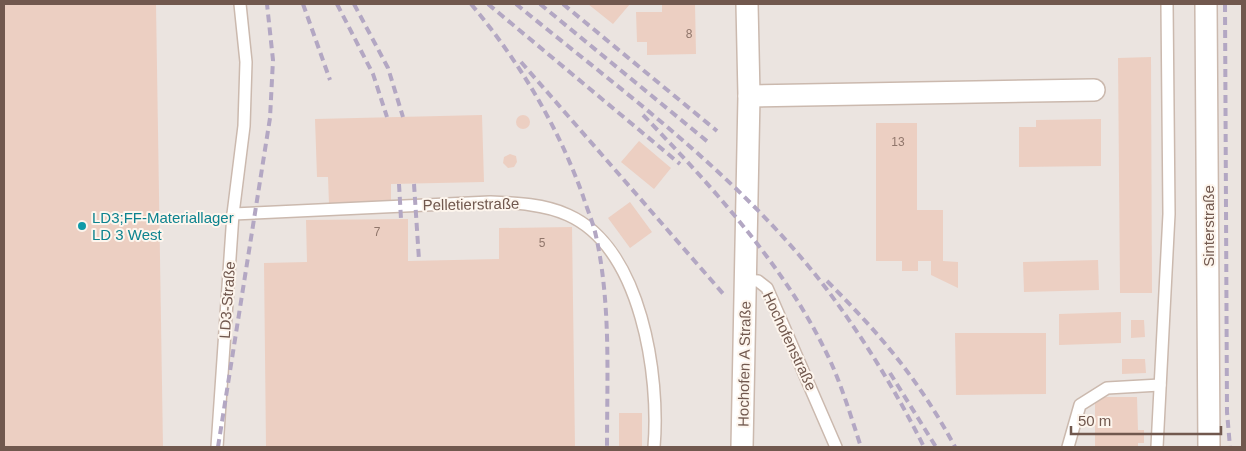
<svg xmlns="http://www.w3.org/2000/svg" width="1246" height="451" viewBox="0 0 1246 451" font-family="Helvetica,sans-serif">
  <style>
    .industrial { fill: #ebe4e0 }
    .building { fill: #eccfc2 }
    .lines { fill: none; stroke-linecap: round; stroke-linejoin: round }
    .lane-casing { stroke: #cbb9ae; stroke-width: 14 }
    .street-casing { stroke: #cbb9ae; stroke-width: 24 }
    .lane { stroke: #fff; stroke-width: 11 }
    .street { stroke: #fff; stroke-width: 21 }
    .rail { stroke: #b3a7c3; stroke-width: 4; stroke-dasharray: 8 5; stroke-linecap: butt }
    .culture-dot { fill: #0f9aa8; stroke: #fdf5ed; stroke-width: 2 }
    .labels { text-anchor: middle; dominant-baseline: central; stroke-width: 4; stroke-linejoin: round; paint-order: stroke }
    .number-label { font-size: 12px; fill: #90766b }
    .street-label { font-size: 15px; fill: #71584e; stroke: #fdf5ed }
    .culture-label { font-size: 15px; fill: #0d838f; stroke: #fdf5ed; text-anchor: start }
  </style>
  <rect width="100%" height="100%" fill="#faf1e7"/>
  <!-- industrial -->
  <rect class="industrial" x="4" y="4" width="1238" height="443"/>
  <!-- building -->
  <g class="building">
    <polygon points="4,4 156,4 163,447 4,447"/>
    <polygon points="588,4 630,4 613,24"/>
    <polygon points="662,4 695,4 696,54 647,55 647,42 637,42 636,12 662,12"/>
    <polygon points="1151,57 1152,293 1120,293 1118,58"/>
    <polygon points="482,115 484,182 391,184 391,202 329,204 328,177 317,177 315,119"/>
    <circle cx="523" cy="122" r="7"/>
    <polygon points="1101,119 1101,166 1019,167 1019,127 1036,127 1036,120"/>
    <polygon points="876,123 917,123 917,210 943,210 943,261 958,262 958,288 931,275 931,261 918,261 918,271 902,271 902,261 876,261"/>
    <polygon points="639,141 671,168 654,189 621,162"/>
    <polygon points="510,154 516,156 517,162 514,167 508,168 503,163 504,157"/>
    <polygon points="630,202 652,232 630,248 608,218"/>
    <polygon points="408,219 408,261 499,259 499,228 572,227 575,447 266,447 264,263 307,262 306,220"/>
    <polygon points="1098,260 1099,290 1024,292 1023,262"/>
    <polygon points="1121,312 1121,343 1059,345 1059,314"/>
    <polygon points="1131,320 1144,320 1145,337 1131,338"/>
    <polygon points="955,333 1046,333 1046,394 956,395"/>
    <polygon points="1122,359 1145,359 1146,373 1122,374"/>
    <polygon points="1095,397 1137,397 1138,430 1144,430 1144,443 1138,443 1138,447 1095,447"/>
    <rect x="619" y="413" width="23" height="34"/>
  </g>
  <g class="lines">
    <defs>
      <g id="lane">
        <path d="M233,214L490,202C516,203 544,204 568,215C642,248 660,377 654,447"/>
        <polyline points="745,280 758,281 767,288 836,447"/>
        <polyline points="217,447 233,214 244,126 246,62 240,4"/>
        <polyline points="1068,447 1080,405 1107,388 1160,385"/>
        <polyline points="1157,447 1169,214 1167,4"/>
      </g>
      <g id="street">
        <polyline points="1206,4 1209,447"/>
        <polyline points="749,96 1094,90"/>
        <polyline points="742,447 749,96 747,4"/>
      </g>
    </defs>
    <!-- lane casing -->
    <use href="#lane" class="lane-casing"/>
    <!-- street casing -->
    <use href="#street" class="street-casing"/>
    <!-- lane -->
    <use href="#lane" class="lane"/>
    <!-- street -->
    <use href="#street" class="street"/>
    <!-- rail -->
    <g class="rail">
      <polyline points="303,4 330,80"/>
      <polyline points="337,4 373,74 387,117"/>
      <polyline points="354,4 388,68 403,117"/>
      <path d="M471,4C519,61 558,126 583,196C587,209 593,222 596,236C611,304 607,377 607,447"/>
      <polyline points="488,4 680,164"/>
      <path d="M516,4C623,92 740,176 825,287C863,337 896,391 924,447"/>
      <polyline points="540,4 708,142"/>
      <polyline points="563,4 717,131"/>
      <polyline points="1225,4 1227,412 1230,447"/>
      <polyline points="521,62 726,297"/>
      <path d="M643,115C708,182 782,263 824,348C840,379 850,414 861,447"/>
      <polyline points="399,184 401,219"/>
      <polyline points="414,184 419,260"/>
      <path d="M827,281C880,334 920,381 955,447"/>
      <polyline points="890,373 936,447"/>
      <polyline points="218,447 270,118 273,60 267,4"/>
    </g>
  </g>
  <!-- markers -->
  <circle class="culture-dot" cx="82" cy="226" r="5"/>
  <g class="labels">
    <!-- number labels -->
    <g class="number-label">
      <text x="689" y="34">8</text>
      <text x="898" y="142">13</text>
      <text x="377" y="232">7</text>
      <text x="542" y="243">5</text>
    </g>
    <!-- street labels -->
    <g class="street-label">
      <text transform="translate(471 204) rotate(-1)">Pelletierstraße</text>
      <text transform="translate(1208 226) rotate(-90)">Sinterstraße</text>
      <text transform="translate(227 300) rotate(-86)">LD3-Straße</text>
      <text transform="translate(790 341) rotate(65)">Hochofenstraße</text>
      <text transform="translate(744 364) rotate(-89)">Hochofen A Straße</text>
    </g>
    <!-- culture labels -->
    <g class="culture-label">
      <text x="92" y="217">LD3;FF-Materiallager<tspan x="92" dy="17">LD 3 West</tspan></text>
    </g>
  </g>
  <!-- border -->
  <rect width="1246" height="451" fill="none" stroke="#71584e" stroke-width="10"/>
  <!-- scale -->
  <path d="M1071 426v8h150v-8" fill="none" stroke="#71584e" stroke-width="2.5"/>
  <text x="1078" y="426" font-size="15" fill="#71584e" stroke="#fdf5ed" stroke-width="4" paint-order="stroke">50 m</text>
</svg>
